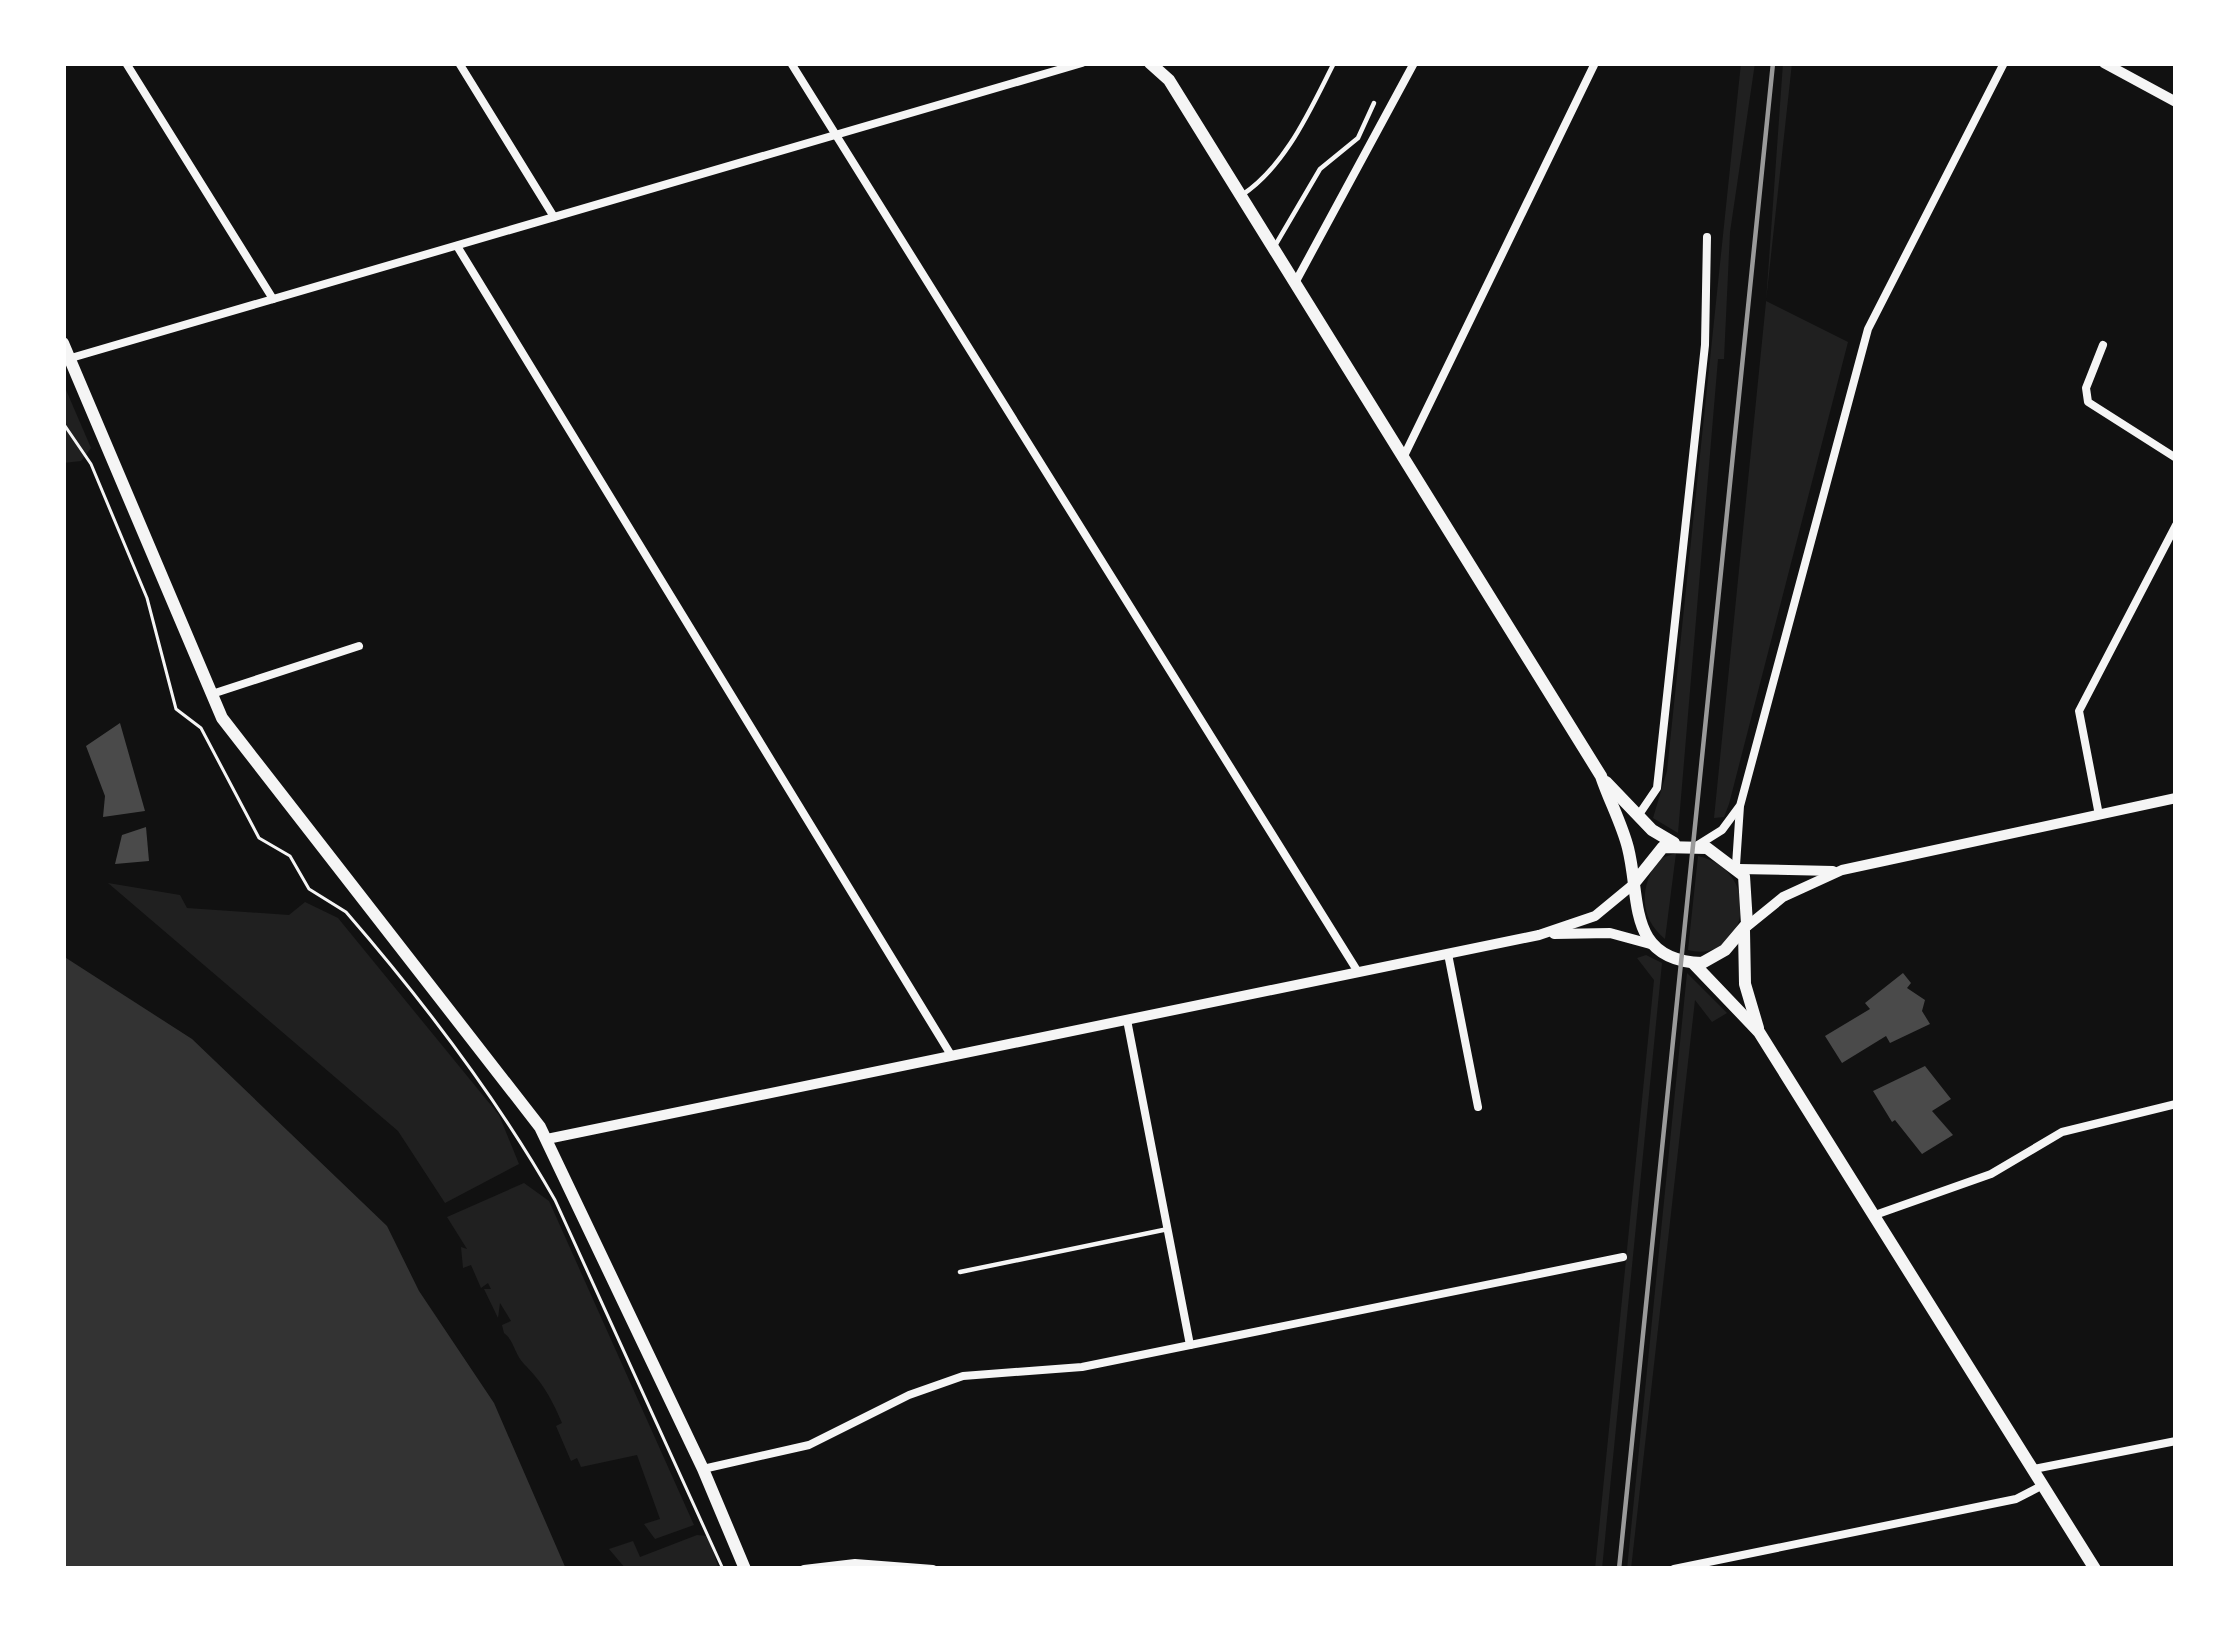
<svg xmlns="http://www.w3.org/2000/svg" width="2239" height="1632" viewBox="0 0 2239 1632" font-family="'Sofia Sans Condensed',sans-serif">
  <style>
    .green { fill: #202020 }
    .water { fill: #333 }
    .building { fill: #4a4a4a }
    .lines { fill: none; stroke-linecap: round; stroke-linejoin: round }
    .path { stroke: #f5f5f5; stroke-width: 3 }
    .service { stroke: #f5f5f5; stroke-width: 4.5 }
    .minor { stroke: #f5f5f5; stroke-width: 8 }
    .tertiary { stroke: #f5f5f5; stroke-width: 10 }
    .secondary { stroke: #f5f5f5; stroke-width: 12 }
    .primary { stroke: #f5f5f5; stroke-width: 12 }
    .rail { stroke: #9a9a9a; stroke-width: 4.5 }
  </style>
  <rect width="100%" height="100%" fill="#111"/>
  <!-- green -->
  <g class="green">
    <polygon points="1741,63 1755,63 1730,232 1724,359 1718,359 1678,833 1653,818 1667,771"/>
    <polygon points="1783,63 1792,63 1766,301 1848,342 1729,804 1724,817 1714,818 1766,302"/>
    <polygon points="63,383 91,448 81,461 63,463"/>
    <path d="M1676,853L1665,939C1638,917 1640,885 1659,859Z"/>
    <path d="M1698,856C1766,872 1746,965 1688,950Z"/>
    <polygon points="108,883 180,895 187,908 289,915 305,902 338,918 499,1115 519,1164 445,1203 398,1131"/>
    <polygon points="1646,955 1662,963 1602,1569 1595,1569 1654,980 1637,958"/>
    <polygon points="1687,973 1727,1013 1712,1022 1695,1000 1631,1569 1627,1569"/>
    <path d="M524,1183L549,1201L694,1525L655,1539L644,1524L660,1519L637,1455L581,1467L577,1458L571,1461L556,1426L562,1423C550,1394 539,1379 524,1364C514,1353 514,1340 504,1333L502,1325L511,1321L500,1303L498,1318L484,1289H491L488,1283L481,1288L471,1265L463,1268L461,1247L467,1249L447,1217Z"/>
    <polygon points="697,1535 708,1536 719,1569 626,1569 609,1549 633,1541 640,1557"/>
  </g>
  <!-- water -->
  <polygon class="water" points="63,956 192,1039 387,1226 419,1291 494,1403 566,1569 63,1569"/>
  <!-- building -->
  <g class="building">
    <polygon points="120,723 145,811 103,817 105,796 86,746"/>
    <polygon points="146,827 149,861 115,864 122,835"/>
    <polygon points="1903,973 1911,983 1907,988 1925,1000 1922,1011 1930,1024 1890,1043 1886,1036 1842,1063 1825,1036 1870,1009 1865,1003"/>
    <polygon points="1925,1066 1951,1099 1932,1111 1953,1135 1922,1154 1895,1120 1892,1122 1873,1091"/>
  </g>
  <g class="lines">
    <!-- path -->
    <path class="path" d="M63,423L91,464L147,598L176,709L201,728L259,838L290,856L309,889L346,912C424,1002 497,1098 555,1200L723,1569"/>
    <!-- service -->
    <g class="service">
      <path d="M1242,195C1286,166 1311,108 1334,63"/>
      <polyline points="1276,244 1320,169 1358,138 1374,103"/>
      <polyline points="960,1272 1168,1229"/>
    </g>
    <!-- minor -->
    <g class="minor">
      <polyline points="126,63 273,299"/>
      <polyline points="459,63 554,217"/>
      <polyline points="791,63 1358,972"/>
      <polyline points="457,246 951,1055"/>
      <polyline points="1295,283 1414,63"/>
      <polyline points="2103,345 2086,388 2088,402 2176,458"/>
      <polyline points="71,358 1082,63"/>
      <polyline points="1404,456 1595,63"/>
      <polyline points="212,694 359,646"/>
      <polyline points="2099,815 2079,711 2176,525"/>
      <polyline points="1638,816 1657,788 1705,345 1707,237"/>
      <polyline points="1698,845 1722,830 1739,807"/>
      <polyline points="1736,865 1740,806 1868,329 2004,63"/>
      <polyline points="1448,954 1478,1107"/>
      <polyline points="1127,1020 1190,1345"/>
      <polyline points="1875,1215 1991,1174 2062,1132 2176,1104"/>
      <polyline points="703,1469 809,1445 909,1395 963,1376 1082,1367 1623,1257"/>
      <polyline points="2034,1469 2176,1441"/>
      <polyline points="804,1569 855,1563 933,1569"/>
      <polyline points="1674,1569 2016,1499 2043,1485"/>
    </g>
    <!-- tertiary -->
    <g class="tertiary">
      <polyline points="2104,63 2176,102"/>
      <polyline points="1739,869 1833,871"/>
      <polyline points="1745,928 1783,897 1842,870 2176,798"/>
      <polyline points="1554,934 1610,933 1654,945"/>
      <polyline points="547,1139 1539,935 1595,916 1635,883"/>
    </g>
    <!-- secondary -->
    <g class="secondary">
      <path d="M1150,63L1169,80L1601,776C1609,800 1622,824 1628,848C1641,899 1626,960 1702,963L1725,950L1747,924L1744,876L1707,848L1663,847L1635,882"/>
      <polyline points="1606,782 1652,830 1674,843"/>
      <polyline points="1744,931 1745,984 1758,1028"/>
      <polyline points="1694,964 1759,1032 2095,1569"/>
    </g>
    <!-- primary -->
    <polyline class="primary" points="63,343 222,718 540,1127 703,1469 745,1569"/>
    <!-- rail -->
    <polyline class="rail" points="1619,1569 1773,63"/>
  </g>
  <!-- border -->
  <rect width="2239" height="1632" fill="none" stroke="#ffffff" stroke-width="132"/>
</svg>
